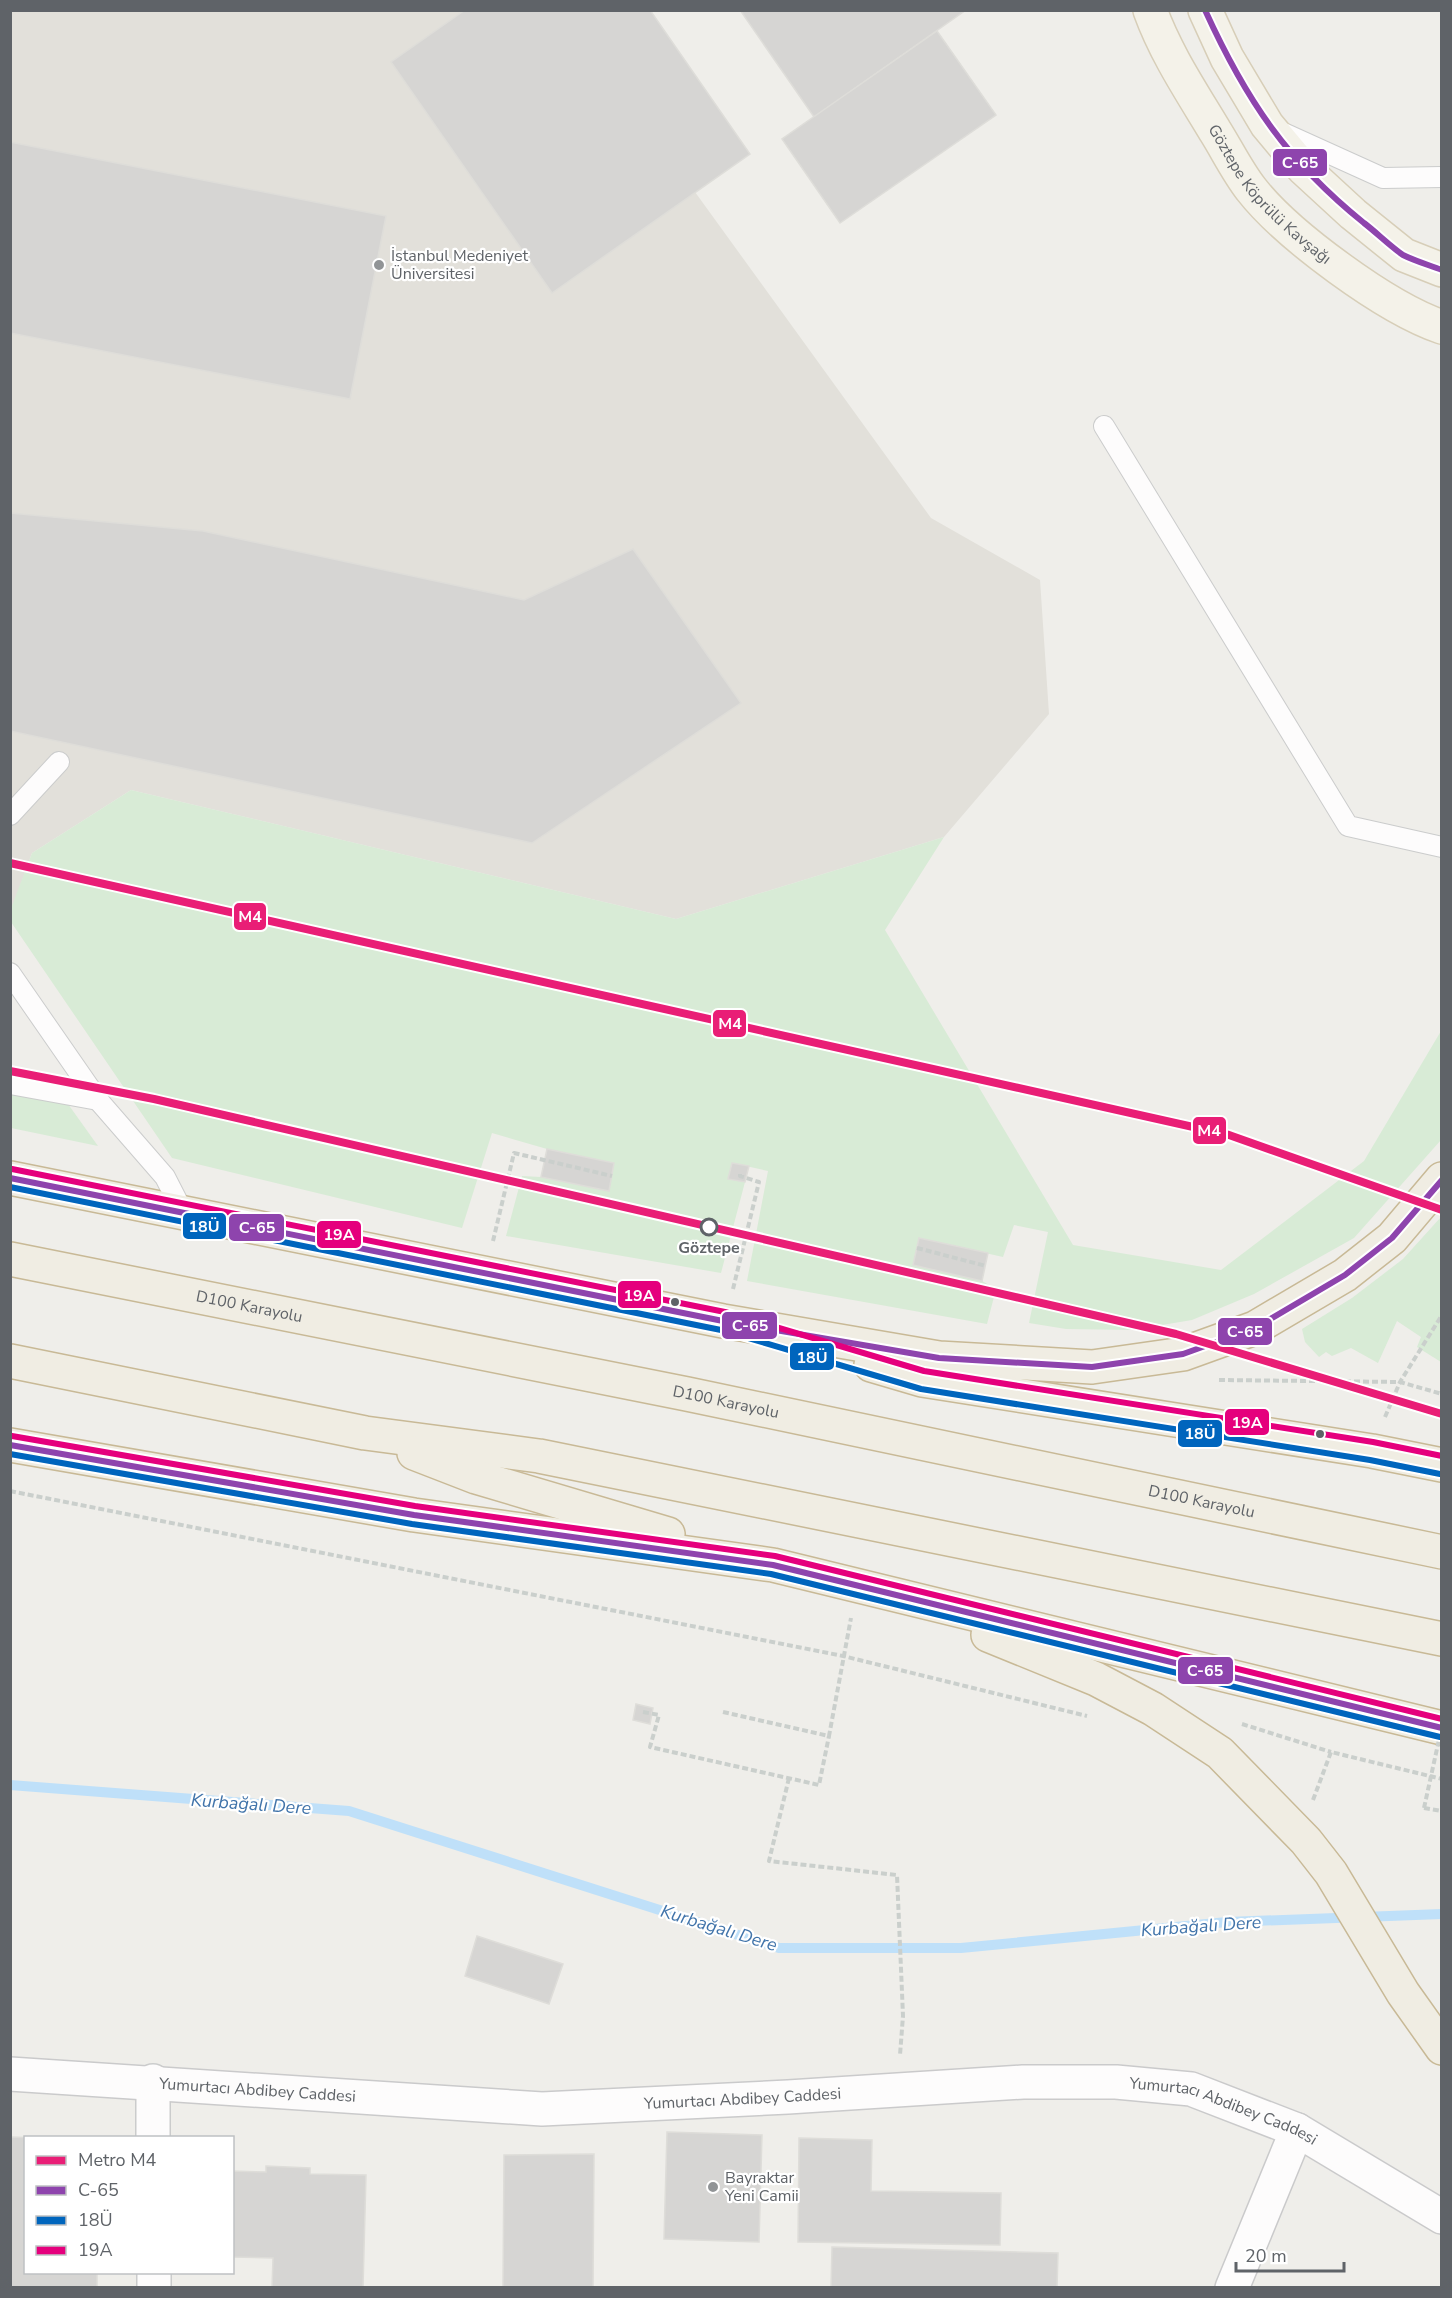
<svg xmlns="http://www.w3.org/2000/svg" width="1452" height="2298" viewBox="0 0 1452 2298" font-family="'Nunito Sans',sans-serif">
  <style>
    .education { fill: #e2e0da }
    .green { fill: #d8ebd6 }
    .lines { fill: none; stroke-linecap: round; stroke-linejoin: round }
    .stream { stroke: #bfe0f9; stroke-width: 10 }
    .building { fill: #d6d5d3; stroke: #deddd9; stroke-width: 1.5 }
    .lane-casing { stroke: #cbcccc; stroke-width: 22 }
    .street-casing { stroke: #cbcccc; stroke-width: 36 }
    .secondary-casing { stroke: #cacacb; stroke-width: 36 }
    .primary-casing { stroke: #d7ceb8; stroke-width: 36 }
    .highway-casing { stroke: #c8b996; stroke-width: 36 }
    .path { stroke: #cacfcc; stroke-width: 4; stroke-dasharray: 6 3; stroke-linecap: butt }
    .lane { stroke: #fdfcfc; stroke-width: 20 }
    .street { stroke: #fdfcfc; stroke-width: 33 }
    .secondary { stroke: #fdfcfc; stroke-width: 33 }
    .primary { stroke: #f4f2e9; stroke-width: 33 }
    .highway { stroke: #f0ede3; stroke-width: 33 }
    .path-bridge { stroke: #cacfcc; stroke-width: 4; stroke-dasharray: 6 3; stroke-linecap: butt }
    .bus-1-casing { stroke: #fff; stroke-width: 10 }
    .bus-2-casing { stroke: #fff; stroke-width: 10 }
    .bus-3-casing { stroke: #fff; stroke-width: 10 }
    .bus-1 { stroke: #8e44ad; stroke-width: 6 }
    .bus-2 { stroke: #0065bd; stroke-width: 6 }
    .bus-3 { stroke: #e5007d; stroke-width: 6 }
    .metro-1-casing { stroke: #fff; stroke-width: 12 }
    .metro-1 { stroke: #e91e76; stroke-width: 8 }
    .poi-dot { fill: #919496; stroke: #fff; stroke-width: 2 }
    .stop-dot { fill: #fff; stroke: #5f6368; stroke-width: 3 }
    .bus-dot { fill: #5f6368; stroke: #fff; stroke-width: 2 }
    .labels { text-anchor: middle; dominant-baseline: central; stroke-width: 4.5; stroke-linejoin: round; paint-order: stroke }
    .street-label { font-size: 16px; fill: #5f6368; stroke: #fff }
    .poi-label { font-size: 16px; fill: #5f6368; stroke: #fff; text-anchor: start }
    .stop-label { font-size: 16px; font-weight: bold; fill: #5f6368; stroke: #fff }
    .water-label { font-size: 18px; font-style: italic; fill: #4174aa; stroke: #fff }
    .line-badge { stroke: #fff; stroke-width: 2 }
    .badge-label { font-size: 16px; text-anchor: middle; font-weight: bold; fill: #fff }
  </style>
  <rect width="100%" height="100%" fill="#efeeea"/>
  <!-- education -->
  <polygon class="education" points="11,11 564,11 931,518 1040,580 1049,714 944,837 676,919 131,790 32,853 11,911"/>
  <!-- green -->
  <g class="green">
    <polygon points="131,790 676,919 944,837 885,930 1073,1245 1221,1270 1364,1161 1441,1031 1441,1140 1354,1238 1254,1294 1192,1320 1132,1330 1066,1329 1029,1323 1048,1232 1014,1225 1003,1257 919,1238 913,1265 982,1281 996,1289 987,1324 747,1281 768,1171 732,1163 728,1179 745,1182 721,1273 506,1236 522,1176 541,1177 608,1191 614,1164 547,1149 492,1133 462,1228 172,1158 11,922 10,911 32,853"/>
    <polygon points="10,1088 63,1097 98,1146 11,1128"/>
    <polygon points="1441,1217 1441,1362 1417,1347 1421,1337 1397,1321 1378,1363 1351,1348 1332,1356 1326,1352 1319,1357 1305,1342 1302,1329 1352,1298 1403,1259"/>
  </g>
  <g class="lines">
    <!-- stream -->
    <polyline class="stream" points="10,1785 349,1811 779,1948 961,1948 1227,1922 1442,1914"/>
  </g>
  <!-- building -->
  <g class="building">
    <polygon points="465,10 650,10 750,154 552,293 391,62"/>
    <polygon points="740,10 966,10 814,117"/>
    <polygon points="937,31 996,115 840,223 782,139"/>
    <polygon points="10,142 386,216 350,399 10,333"/>
    <polygon points="10,513 203,531 524,600 633,549 741,703 532,843 10,731"/>
    <polygon points="547,1149 614,1163 609,1191 541,1177"/>
    <polygon points="732,1163 749,1166 745,1182 728,1179"/>
    <polygon points="919,1238 988,1253 982,1281 913,1265"/>
    <polygon points="636,1704 653,1708 650,1724 633,1720"/>
    <polygon points="477,1936 563,1964 549,2004 465,1976"/>
    <polygon points="667,2132 762,2135 759,2242 664,2239"/>
    <polygon points="10,2137 39,2138 26,2138 26,2272 97,2272 97,2288 10,2288"/>
    <polygon points="799,2138 872,2140 871,2191 1001,2193 1000,2245 798,2242"/>
    <polygon points="594,2154 593,2288 503,2288 504,2155"/>
    <polygon points="266,2166 310,2168 310,2174 366,2175 363,2288 272,2288 273,2258 232,2257 232,2171 266,2172"/>
    <polygon points="832,2247 1058,2253 1057,2288 831,2288"/>
  </g>
  <g class="lines">
    <defs>
      <g id="lane">
        <polyline points="1277,130 1383,178 1442,177"/>
        <polyline points="1104,426 1348,826 1442,847"/>
        <polyline points="10,815 59,762"/>
        <polyline points="10,973 98,1100 165,1177 184,1214"/>
        <polyline points="10,1084 98,1100"/>
      </g>
      <g id="street">
        <polyline points="153,2081 153,2138"/>
        <polyline points="154,2272 154,2288"/>
      </g>
      <g id="secondary">
        <path id="s1" d="M10,2074L542,2109L788,2097L1023,2082H1116L1191,2089L1297,2130L1442,2217"/>
        <polyline points="1232,2288 1297,2130"/>
      </g>
      <g id="primary">
        <path id="s2" d="M1150,10C1166,54 1191,91 1215,131C1227,150 1237,171 1251,189C1287,235 1386,308 1442,327"/>
        <polyline points="1205,10 1227,58 1267,125 1303,168 1353,214 1404,255 1442,270"/>
      </g>
      <g id="highway">
        <polyline points="10,1178 723,1321 939,1358 1092,1367 1183,1354 1255,1328 1345,1275 1392,1238 1442,1179"/>
        <path id="s3" d="M10,1259L687,1394L1442,1552"/>
        <polyline points="10,1361 365,1433 539,1456 1442,1639"/>
        <polyline points="871,1365 922,1380 1372,1451 1442,1465"/>
        <polyline points="10,1445 414,1515 773,1565 1442,1728"/>
        <polyline points="414,1453 476,1477 668,1534"/>
        <polyline points="988,1635 1096,1679 1153,1709 1220,1753 1306,1841 1331,1873 1403,1993 1442,2048"/>
      </g>
    </defs>
    <!-- lane casing -->
    <use href="#lane" class="lane-casing"/>
    <!-- street casing -->
    <use href="#street" class="street-casing"/>
    <!-- secondary casing -->
    <use href="#secondary" class="secondary-casing"/>
    <!-- primary casing -->
    <use href="#primary" class="primary-casing"/>
    <!-- highway casing -->
    <use href="#highway" class="highway-casing"/>
    <!-- path -->
    <g class="path">
      <polyline points="493,1241 514,1153 612,1176"/>
      <polyline points="917,1248 986,1266"/>
      <polyline points="733,1289 759,1182 740,1176 740,1172"/>
      <polyline points="1219,1380 1400,1382 1442,1394"/>
      <polyline points="1385,1417 1400,1382 1442,1315"/>
      <polyline points="10,1491 843,1656 1087,1716"/>
      <polyline points="643,1712 659,1715 650,1747 819,1785 829,1736"/>
      <polyline points="723,1712 829,1736 851,1618"/>
      <polyline points="1242,1724 1331,1752"/>
      <polyline points="789,1778 769,1861 897,1875 903,2016 900,2055"/>
      <polyline points="1313,1800 1331,1752 1442,1779"/>
      <polyline points="1424,1808 1442,1811"/>
    </g>
    <!-- lane -->
    <use href="#lane" class="lane"/>
    <!-- street -->
    <use href="#street" class="street"/>
    <!-- secondary -->
    <use href="#secondary" class="secondary"/>
    <!-- primary -->
    <use href="#primary" class="primary"/>
    <!-- highway -->
    <use href="#highway" class="highway"/>
    <!-- path-bridge -->
    <polyline class="path-bridge" points="1424,1808 1442,1726"/>
    <defs>
      <g id="bus-1">
        <path d="M1205,10C1246,100 1287,161 1364,223C1377,233 1390,246 1403,255C1415,261 1429,265 1442,270"/>
        <polyline points="10,1178 723,1321 939,1358 1092,1367 1183,1354 1255,1328 1345,1275 1392,1238 1442,1180"/>
        <polyline points="10,1445 414,1515 773,1565 1442,1728"/>
      </g>
      <g id="bus-2">
        <polyline points="10,1187 721,1330 921,1389 1370,1460 1440,1474"/>
        <polyline points="10,1454 412,1524 771,1574 1440,1737"/>
      </g>
      <g id="bus-3">
        <polyline points="12,1169 725,1312 924,1371 1373,1442 1442,1456"/>
        <polyline points="12,1436 415,1506 775,1556 1442,1719"/>
      </g>
    </defs>
    <!-- bus-1 casing -->
    <use href="#bus-1" class="bus-1-casing"/>
    <!-- bus-2 casing -->
    <use href="#bus-2" class="bus-2-casing"/>
    <!-- bus-3 casing -->
    <use href="#bus-3" class="bus-3-casing"/>
    <!-- bus-1 -->
    <use href="#bus-1" class="bus-1"/>
    <!-- bus-2 -->
    <use href="#bus-2" class="bus-2"/>
    <!-- bus-3 -->
    <use href="#bus-3" class="bus-3"/>
    <defs>
      <g id="metro-1">
        <polyline points="10,863 1229,1135 1442,1210"/>
        <polyline points="10,1071 154,1099 1176,1334 1442,1414"/>
      </g>
    </defs>
    <!-- metro-1 casing -->
    <use href="#metro-1" class="metro-1-casing"/>
    <!-- metro-1 -->
    <use href="#metro-1" class="metro-1"/>
  </g>
  <!-- markers -->
  <g class="poi-dot">
    <circle cx="379" cy="265" r="6"/>
    <circle cx="713" cy="2187" r="6"/>
  </g>
  <circle class="stop-dot" cx="709" cy="1227" r="8"/>
  <g class="bus-dot">
    <circle cx="675" cy="1302" r="5"/>
    <circle cx="1320" cy="1434" r="5"/>
  </g>
  <g class="labels">
    <!-- street labels -->
    <g class="street-label">
      <text stroke="none"><textPath href="#s2" startOffset="222">Göztepe Köprülü Kavşağı</textPath></text>
      <text stroke="none"><textPath href="#s3" startOffset="244">D100 Karayolu</textPath></text>
      <text stroke="none"><textPath href="#s3" startOffset="730">D100 Karayolu</textPath></text>
      <text stroke="none"><textPath href="#s3" startOffset="1216">D100 Karayolu</textPath></text>
      <text stroke="none"><textPath href="#s1" startOffset="248">Yumurtacı Abdibey Caddesi</textPath></text>
      <text stroke="none"><textPath href="#s1" startOffset="734">Yumurtacı Abdibey Caddesi</textPath></text>
      <text stroke="none"><textPath href="#s1" startOffset="1220">Yumurtacı Abdibey Caddesi</textPath></text>
    </g>
    <!-- poi labels -->
    <g class="poi-label">
      <text x="391" y="256">İstanbul Medeniyet<tspan x="391" dy="18">Üniversitesi</tspan></text>
      <text x="725" y="2178">Bayraktar<tspan x="725" dy="18">Yeni Camii</tspan></text>
    </g>
    <!-- stop labels -->
    <g class="stop-label">
      <text x="709" y="1248">Göztepe</text>
    </g>
    <!-- water labels -->
    <g class="water-label">
      <text transform="translate(251 1804) rotate(4)">Kurbağalı Dere</text>
      <text transform="translate(1201 1926) rotate(-4)">Kurbağalı Dere</text>
      <text transform="translate(719 1928) rotate(17)">Kurbağalı Dere</text>
    </g>
  </g>
  <g class="line-badge">
    <rect x="1272" y="148" width="56" height="29" rx="6" fill="#8e44ad"/>
    <rect x="233" y="902" width="34" height="29" rx="6" fill="#e91e76"/>
    <rect x="712" y="1009" width="35" height="29" rx="6" fill="#e91e76"/>
    <rect x="1192" y="1116" width="35" height="29" rx="6" fill="#e91e76"/>
    <rect x="182" y="1212" width="45" height="28" rx="6" fill="#0065bd"/>
    <rect x="228" y="1213" width="57" height="29" rx="6" fill="#8e44ad"/>
    <rect x="316" y="1220" width="46" height="29" rx="6" fill="#e5007d"/>
    <rect x="617" y="1280" width="45" height="29" rx="6" fill="#e5007d"/>
    <rect x="721" y="1311" width="57" height="29" rx="6" fill="#8e44ad"/>
    <rect x="1217" y="1317" width="56" height="29" rx="6" fill="#8e44ad"/>
    <rect x="789" y="1342" width="46" height="29" rx="6" fill="#0065bd"/>
    <rect x="1224" y="1408" width="46" height="28" rx="6" fill="#e5007d"/>
    <rect x="1177" y="1419" width="46" height="29" rx="6" fill="#0065bd"/>
    <rect x="1177" y="1656" width="57" height="29" rx="6" fill="#8e44ad"/>
  </g>
  <g class="badge-label">
    <text x="1300" y="168">C-65</text>
    <text x="250" y="922">M4</text>
    <text x="730" y="1029">M4</text>
    <text x="1209" y="1136">M4</text>
    <text x="204" y="1232">18Ü</text>
    <text x="257" y="1233">C-65</text>
    <text x="339" y="1240">19A</text>
    <text x="639" y="1301">19A</text>
    <text x="750" y="1331">C-65</text>
    <text x="1245" y="1337">C-65</text>
    <text x="812" y="1363">18Ü</text>
    <text x="1247" y="1428">19A</text>
    <text x="1200" y="1439">18Ü</text>
    <text x="1205" y="1676">C-65</text>
  </g>
  <!-- border -->
  <rect width="1452" height="2298" fill="none" stroke="#5f6368" stroke-width="24"/>
  <!-- legend -->
  <rect x="24" y="2136" width="210" height="138" fill="#ffffff" stroke="#bfc1c3" stroke-width="1.5"/>
  <rect x="36" y="2156" width="30" height="9" fill="#e91e76" stroke="#bfc1c3" stroke-width="1.5"/>
  <text x="78" y="2166" font-size="18" fill="#5f6368">Metro M4</text>
  <rect x="36" y="2186" width="30" height="9" fill="#8e44ad" stroke="#bfc1c3" stroke-width="1.5"/>
  <text x="78" y="2196" font-size="18" fill="#5f6368">C-65</text>
  <rect x="36" y="2216" width="30" height="9" fill="#0065bd" stroke="#bfc1c3" stroke-width="1.5"/>
  <text x="78" y="2226" font-size="18" fill="#5f6368">18Ü</text>
  <rect x="36" y="2246" width="30" height="9" fill="#e5007d" stroke="#bfc1c3" stroke-width="1.5"/>
  <text x="78" y="2256" font-size="18" fill="#5f6368">19A</text>
  <!-- scale -->
  <path d="M1236 2262v9h108v-9" fill="none" stroke="#5f6368" stroke-width="3"/>
  <text x="1245" y="2262" font-size="18" fill="#5f6368" stroke="#ffffff" stroke-width="4.5" paint-order="stroke">20 m</text>
</svg>
